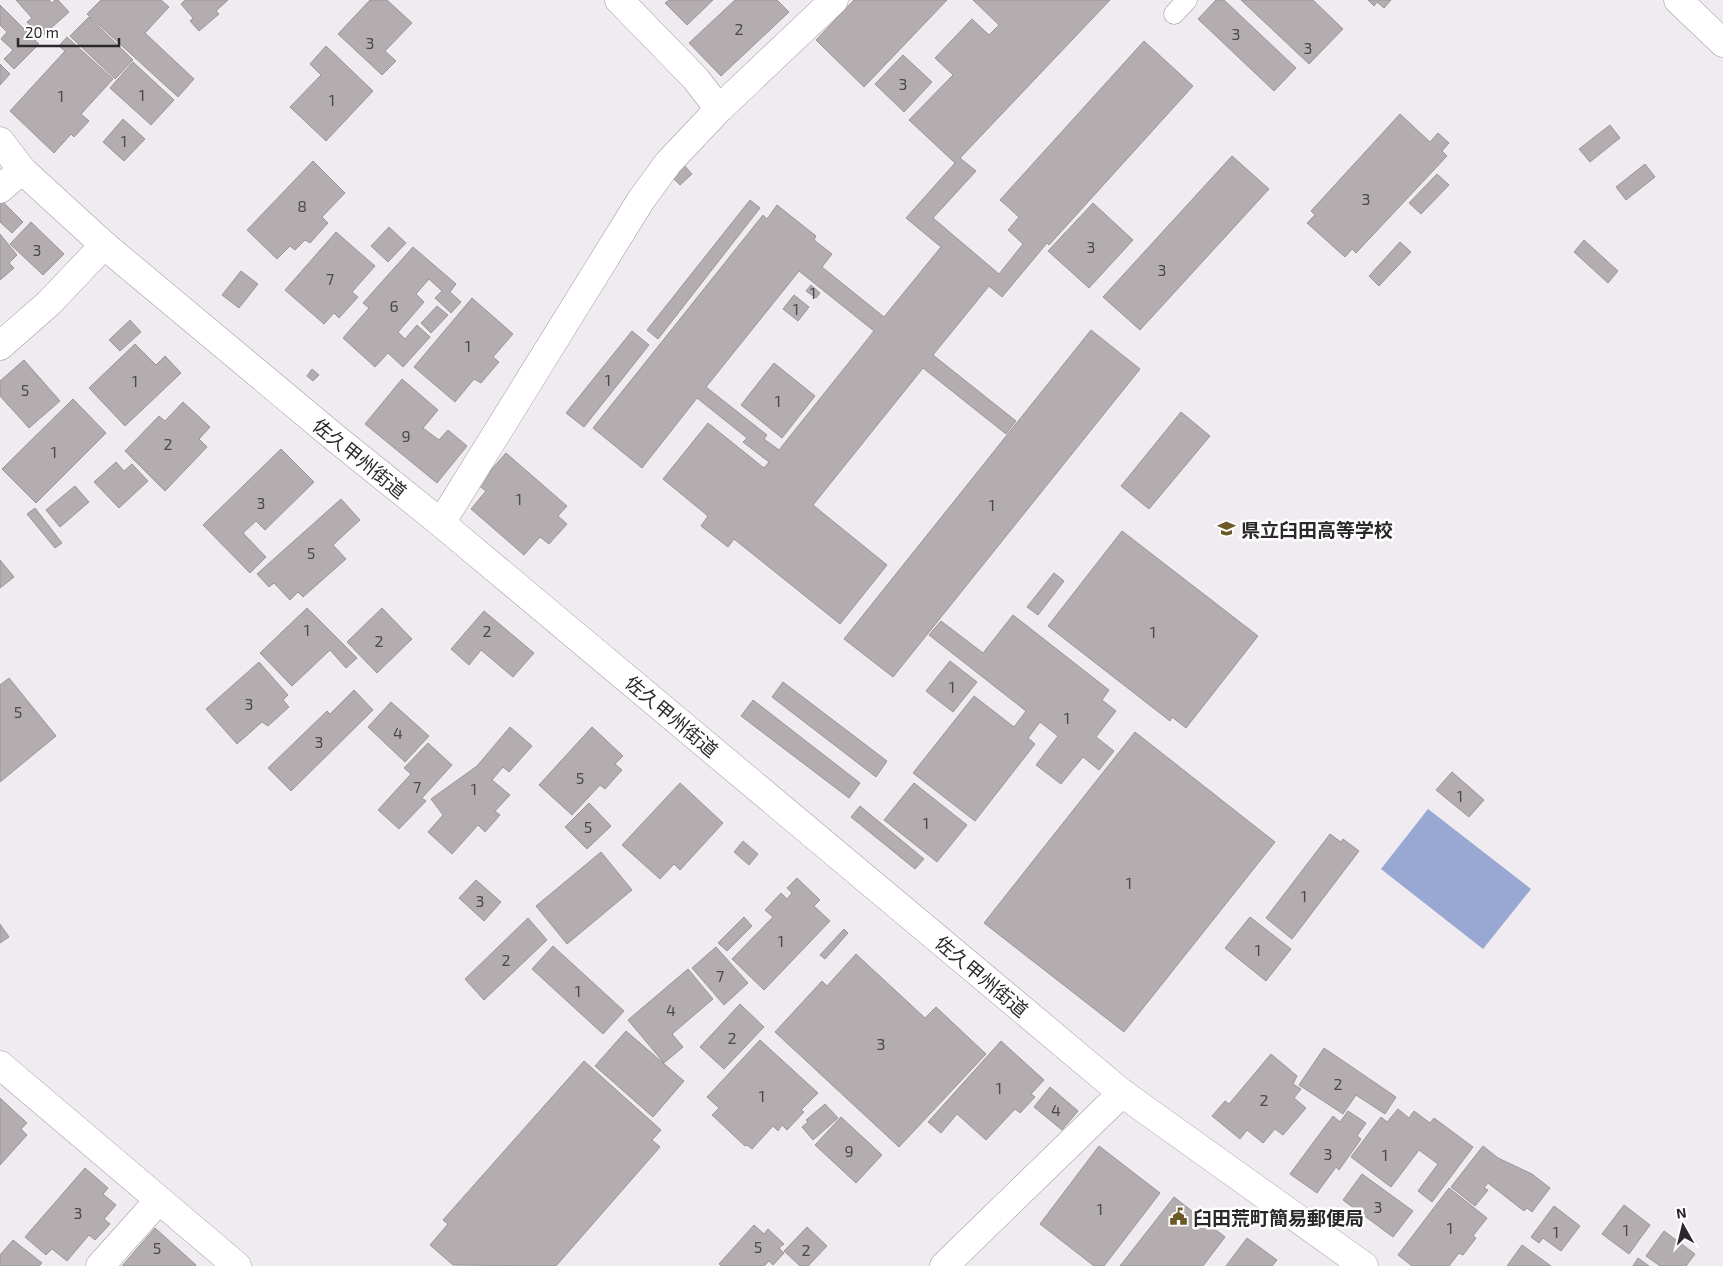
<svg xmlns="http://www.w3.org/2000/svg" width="1723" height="1266" viewBox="0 0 1723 1266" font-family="'Exo 2','Noto Sans JP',sans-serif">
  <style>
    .water { fill: #98a8d2 }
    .building { fill: #b3adb0; stroke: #9b9598; fill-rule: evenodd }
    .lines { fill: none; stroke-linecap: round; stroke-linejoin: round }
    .service-casing { stroke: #a29ea3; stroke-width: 21 }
    .minor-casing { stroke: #a29ea3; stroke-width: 29 }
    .tertiary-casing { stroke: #a29ea3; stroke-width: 29 }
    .service { stroke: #fff; stroke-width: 20 }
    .minor { stroke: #fff; stroke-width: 28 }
    .tertiary { stroke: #fff; stroke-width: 28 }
    .labels { text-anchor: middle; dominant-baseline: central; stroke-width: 5; stroke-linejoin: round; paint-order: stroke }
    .number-label { font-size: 16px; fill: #4c494c }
    .street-label { font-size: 19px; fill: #2a282a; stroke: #fff }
    .poi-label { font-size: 19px; font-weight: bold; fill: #2a282a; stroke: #fff; text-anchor: start }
  </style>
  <rect width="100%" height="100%" fill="#efebf0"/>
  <!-- water -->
  <polygon class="water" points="1428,809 1531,889 1483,949 1381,869"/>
  <!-- building -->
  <g class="building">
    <polygon points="16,0 49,0 52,3 55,0 58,0 69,12 41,37 27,22 32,18"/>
    <polygon points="101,0 161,0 169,7 145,33 194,79 178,97 87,14"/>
    <polygon points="185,0 228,0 216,11 219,14 199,31 190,21 193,18 181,4"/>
    <polygon points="370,0 387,0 412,23 385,51 396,61 382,75 338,34"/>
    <polygon points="669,0 713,0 687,25 665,3"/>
    <polygon points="735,0 777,0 789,12 721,76 689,43"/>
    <polygon points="854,0 947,0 864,87 816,40"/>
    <path d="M973,0H1110L960,158L976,171L933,218L999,274L1023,244L1008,230L1019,217L1000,200L1144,41L1193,86L1049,245L1047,243L1002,297L989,286L933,355L1016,421L1006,434L923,368L813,505L887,565L840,624L734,539L728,547L701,526L708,516L663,479L708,423L764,468L769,462L743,442L747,438L697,398L642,468L593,428L763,215L767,219L777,205L816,236L814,240L832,254L822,267L884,317L941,247L906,218L955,163L909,120L953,75L935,58L972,19L989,35L999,25ZM799,271L874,331L779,450L764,439L767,435L706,387Z"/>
    <polygon points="1216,0 1224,0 1296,68 1274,91 1198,19"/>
    <polygon points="1241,0 1313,0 1343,29 1309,64"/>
    <polygon points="1368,0 1391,0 1384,8 1377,2 1374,6"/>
    <polygon points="0,5 39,44 14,69 4,59 13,50 1,39 7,32 0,25"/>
    <polygon points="89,17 133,60 115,79 70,36"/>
    <polygon points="67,37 113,79 81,114 89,121 74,137 71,134 54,153 10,111 65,51 59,46"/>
    <polygon points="326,46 373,91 326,141 290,107 321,75 310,64"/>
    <polygon points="903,55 932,82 904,112 875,84"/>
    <polygon points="133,62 174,100 151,125 110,88"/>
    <polygon points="0,64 10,74 0,85"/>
    <polygon points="1400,114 1430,142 1438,133 1449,143 1442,151 1447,156 1356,253 1352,249 1345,257 1307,223 1315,215 1311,211"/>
    <polygon points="123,119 145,139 124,161 103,142"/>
    <polygon points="1610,125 1620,138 1590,162 1579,149"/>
    <polygon points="1232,156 1269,189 1140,330 1103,297"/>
    <polygon points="313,161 345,193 322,217 328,223 310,243 305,240 295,250 290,246 277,259 247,230"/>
    <polygon points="682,163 692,174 680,185 670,175"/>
    <polygon points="1645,164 1655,177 1626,200 1616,187"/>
    <polygon points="1437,174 1449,185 1421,214 1409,203"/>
    <polygon points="750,200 760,208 658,339 647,330"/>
    <polygon points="2,201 23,222 12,233 0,222 0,203"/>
    <polygon points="1093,203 1133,240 1089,288 1048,251"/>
    <polygon points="31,222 64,254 43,275 10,244"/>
    <polygon points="389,227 406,243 388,262 371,246"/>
    <polygon points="336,232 375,266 352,292 358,297 339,318 334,313 324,324 285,290"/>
    <polygon points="0,234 17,255 9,263 14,268 0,280"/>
    <polygon points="1584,240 1618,271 1608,283 1574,252"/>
    <polygon points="1400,242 1411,252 1379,286 1369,276"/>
    <polygon points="413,247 456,284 450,292 461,302 451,313 435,298 442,291 429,279 416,294 424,302 398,332 405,339 417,325 430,337 403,367 388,353 375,367 343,338 369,308 363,303"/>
    <polygon points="241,271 258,284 239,308 222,295"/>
    <polygon points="811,285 820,293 816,298 806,291"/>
    <polygon points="794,295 809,307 798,321 783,309"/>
    <polygon points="472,298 513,334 493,357 499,362 481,383 474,379 455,402 414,367"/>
    <polygon points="437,306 448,315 431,333 421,323"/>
    <polygon points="130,320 141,332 120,351 109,340"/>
    <polygon points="1091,330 1140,369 893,677 844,639"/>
    <polygon points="632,331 649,345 584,427 566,413"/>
    <polygon points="135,344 156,365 165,356 181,373 125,426 89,388"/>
    <polygon points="24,360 60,401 29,428 0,396 0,381"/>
    <polygon points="774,363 815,396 782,438 741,405"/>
    <polygon points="312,369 319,375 313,381 307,376"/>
    <polygon points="402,379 438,410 423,428 439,440 448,430 467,446 437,483 365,424"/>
    <polygon points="73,399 106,433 36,503 2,469"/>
    <polygon points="183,402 210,427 199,439 207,447 165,491 125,451 159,416 165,421"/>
    <polygon points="1181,412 1210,436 1149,509 1121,486"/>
    <polygon points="281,449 314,482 265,530 256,521 243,533 266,557 250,573 203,525"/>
    <polygon points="506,453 567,506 558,516 567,524 549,544 540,537 524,555 471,509 486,491 478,485"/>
    <polygon points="116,462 124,471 132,464 148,481 119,508 94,482"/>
    <polygon points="75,486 89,502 60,527 46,510"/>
    <polygon points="341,499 360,520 333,545 346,559 303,597 298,592 290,600 274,583 269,587 257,574"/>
    <polygon points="35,508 62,543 55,548 27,514"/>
    <polygon points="1122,531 1258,636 1186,728 1172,717 1170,721 1048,626"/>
    <polygon points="0,560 14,577 0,588"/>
    <polygon points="1054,573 1064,581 1038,615 1027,607"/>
    <polygon points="307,608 357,658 346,668 330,650 292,686 260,653"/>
    <polygon points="382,608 412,639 377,673 347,642"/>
    <polygon points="484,611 534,653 513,677 481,650 469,665 451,649"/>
    <polygon points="1013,615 1109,690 1102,700 1116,711 1096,737 1114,751 1099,770 1083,757 1061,784 1036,765 1058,736 1040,722 1028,738 1035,744 975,821 913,773 974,696 1014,727 1026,711 929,635 941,621 983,653"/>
    <polygon points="950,661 977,682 953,712 926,691"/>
    <polygon points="259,662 288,695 283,700 289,707 268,726 262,722 237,744 206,709"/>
    <polygon points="9,678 56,736 0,782 0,685"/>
    <polygon points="783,682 887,761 876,777 772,697"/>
    <polygon points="354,690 373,710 291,791 268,768 327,711 330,714"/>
    <polygon points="753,700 860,783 849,798 741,716"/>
    <polygon points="391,702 429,736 405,762 368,727"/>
    <polygon points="510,727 532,746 509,772 503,767 492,780 510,795 495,811 500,815 485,832 478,825 452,854 428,832 443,815 431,799 477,766"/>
    <polygon points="592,727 623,756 615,764 622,770 605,789 600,785 572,815 539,785"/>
    <polygon points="1135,732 1275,842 1124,1032 984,923"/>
    <polygon points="428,743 452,765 422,798 426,801 399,829 378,810 411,774 404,768"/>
    <polygon points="1452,772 1484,800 1469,817 1436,790"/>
    <polygon points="680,783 723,823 680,870 674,864 660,879 622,845"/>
    <polygon points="914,783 967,825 937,862 884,820"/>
    <polygon points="589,803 611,826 587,849 565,827"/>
    <polygon points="860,806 924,859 915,869 851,817"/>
    <polygon points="1330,834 1341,842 1343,839 1359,851 1292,939 1266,918"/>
    <polygon points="743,841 758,854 749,865 734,852"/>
    <polygon points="601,852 632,890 567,944 536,906"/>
    <polygon points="797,878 820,900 814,906 830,921 764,990 732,959 773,917 765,910 781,893 787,899 792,893 787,888"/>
    <polygon points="476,880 501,902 484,921 459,898"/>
    <polygon points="744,917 752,926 727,951 718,943"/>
    <polygon points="1250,917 1291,949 1266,981 1225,948"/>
    <polygon points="528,918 547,940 484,1000 465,979"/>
    <polygon points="0,924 9,937 0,943"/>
    <polygon points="844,929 848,933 825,959 820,955"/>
    <polygon points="553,946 624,1011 603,1034 532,969"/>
    <polygon points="716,947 748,983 724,1005 692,968"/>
    <polygon points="856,954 925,1018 936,1007 986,1054 899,1147 775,1032 822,981 827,986"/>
    <polygon points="688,969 713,999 672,1034 683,1047 664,1063 628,1020"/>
    <polygon points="740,1004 764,1027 724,1069 700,1047"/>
    <polygon points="626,1031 684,1081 653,1117 595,1066"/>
    <polygon points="760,1040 818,1093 801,1110 804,1112 787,1130 782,1125 778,1131 773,1126 752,1149 747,1145 745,1146 712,1115 719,1108 707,1097"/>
    <polygon points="1001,1041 1044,1080 1031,1094 1035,1097 1020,1113 1015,1109 986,1140 957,1114 941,1133 928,1122"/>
    <polygon points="1324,1048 1396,1097 1385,1114 1356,1095 1343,1114 1299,1085"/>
    <polygon points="1271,1054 1297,1076 1293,1084 1301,1089 1294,1098 1306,1108 1283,1135 1275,1129 1263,1143 1247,1130 1240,1139 1212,1116 1225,1101 1229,1104"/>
    <polygon points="584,1061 661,1130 652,1140 660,1147 556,1266 453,1265 430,1245 448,1224 443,1220"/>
    <polygon points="1050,1087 1078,1111 1062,1130 1034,1107"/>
    <polygon points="0,1098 27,1123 21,1129 27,1135 0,1165"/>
    <polygon points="825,1104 838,1118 813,1140 802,1127 808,1122 806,1120"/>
    <polygon points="1398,1109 1409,1118 1414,1111 1430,1123 1434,1118 1473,1147 1432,1202 1418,1191 1438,1164 1419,1150 1391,1187 1351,1157 1381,1117 1387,1122"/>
    <polygon points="1348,1111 1366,1123 1357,1136 1361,1139 1339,1170 1336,1167 1317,1193 1290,1174 1333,1116 1340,1122"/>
    <polygon points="841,1117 882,1155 856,1183 815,1145"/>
    <polygon points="1099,1146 1160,1193 1104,1266 1094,1266 1040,1224"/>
    <polygon points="1483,1146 1498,1158 1532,1174 1550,1188 1532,1212 1527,1208 1524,1211 1488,1183 1484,1188 1488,1190 1475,1206 1451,1187"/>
    <polygon points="85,1168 108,1188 103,1194 116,1205 104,1219 110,1224 95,1240 89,1235 67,1261 52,1249 46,1255 25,1237"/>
    <polygon points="1362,1174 1413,1211 1393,1237 1343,1200"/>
    <polygon points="1449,1188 1487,1218 1473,1236 1476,1238 1463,1255 1459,1253 1449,1266 1412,1266 1398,1255"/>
    <polygon points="1174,1197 1225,1237 1203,1266 1120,1266"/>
    <polygon points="1624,1205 1650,1225 1629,1254 1602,1234"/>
    <polygon points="1554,1206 1580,1226 1561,1251 1543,1238 1539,1243 1531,1237"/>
    <polygon points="754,1225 764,1234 768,1229 784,1244 779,1248 784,1253 773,1265 769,1261 764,1266 722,1266 719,1264"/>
    <polygon points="807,1227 827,1246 808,1266 800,1266 784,1251"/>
    <polygon points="155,1228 196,1265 195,1266 122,1266"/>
    <polygon points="1664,1231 1695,1254 1686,1266 1660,1266 1646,1256"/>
    <polygon points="1247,1238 1277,1260 1272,1266 1226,1266"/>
    <polygon points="13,1240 42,1263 39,1266 0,1266 0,1255"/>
    <polygon points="1522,1245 1551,1266 1507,1266"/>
    <polygon points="1638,1258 1649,1266 1633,1266"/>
  </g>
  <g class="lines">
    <defs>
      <polyline id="service" points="1174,14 1187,0"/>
      <g id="minor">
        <polyline points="619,0 695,78 719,109"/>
        <polyline points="1678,0 1723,43"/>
        <polyline points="0,189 22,170"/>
        <polyline points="0,346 49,303 104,245"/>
        <polyline points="441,523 641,200 668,163 719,109 834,0"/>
        <polyline points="0,1065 237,1266"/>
        <polyline points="100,1266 159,1200"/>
        <polyline points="944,1266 1122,1093"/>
      </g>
      <polyline id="tertiary" points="0,141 22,170 104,245 334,437 441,523 1122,1093 1364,1266"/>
    </defs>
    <!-- service casing -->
    <use href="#service" class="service-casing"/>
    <!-- minor casing -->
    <use href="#minor" class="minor-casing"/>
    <!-- tertiary casing -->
    <use href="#tertiary" class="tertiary-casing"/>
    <!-- service -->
    <use href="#service" class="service"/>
    <!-- minor -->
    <use href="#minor" class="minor"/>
    <!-- tertiary -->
    <use href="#tertiary" class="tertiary"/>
  </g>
  <!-- icons -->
  <defs>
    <symbol id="school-bare" viewBox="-9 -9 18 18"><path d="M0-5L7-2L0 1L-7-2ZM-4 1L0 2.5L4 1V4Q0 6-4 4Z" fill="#6c5928" stroke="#fff" stroke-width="2.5" paint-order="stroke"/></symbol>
    <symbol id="civic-bare" viewBox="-9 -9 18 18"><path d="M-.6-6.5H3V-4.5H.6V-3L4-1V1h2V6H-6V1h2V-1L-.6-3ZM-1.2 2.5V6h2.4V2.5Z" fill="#6c5928" stroke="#fff" stroke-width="2.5" paint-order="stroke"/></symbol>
  </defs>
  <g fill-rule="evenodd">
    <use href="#school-bare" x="1214" y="516" width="25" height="25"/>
    <use href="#civic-bare" x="1166" y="1204" width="25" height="25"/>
  </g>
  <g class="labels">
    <!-- number labels -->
    <g class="number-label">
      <text x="739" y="28">2</text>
      <text x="1236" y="33">3</text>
      <text x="370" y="42">3</text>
      <text x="1308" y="47">3</text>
      <text x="903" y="83">3</text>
      <text x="142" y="94">1</text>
      <text x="61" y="95">1</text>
      <text x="332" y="99">1</text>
      <text x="124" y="140">1</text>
      <text x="1366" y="198">3</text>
      <text x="302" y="205">8</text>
      <text x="1091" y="246">3</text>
      <text x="37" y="249">3</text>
      <text x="1162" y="269">3</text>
      <text x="330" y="278">7</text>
      <text x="813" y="292">1</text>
      <text x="394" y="305">6</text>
      <text x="796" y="308">1</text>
      <text x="468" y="345">1</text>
      <text x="608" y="379">1</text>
      <text x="135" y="380">1</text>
      <text x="25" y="389">5</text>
      <text x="778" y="400">1</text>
      <text x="406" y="435">9</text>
      <text x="168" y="443">2</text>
      <text x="54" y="451">1</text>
      <text x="519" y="498">1</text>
      <text x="261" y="502">3</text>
      <text x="992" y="504">1</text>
      <text x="311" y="552">5</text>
      <text x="307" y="629">1</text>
      <text x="487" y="630">2</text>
      <text x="1153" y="631">1</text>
      <text x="379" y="640">2</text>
      <text x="952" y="686">1</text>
      <text x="249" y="703">3</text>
      <text x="18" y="711">5</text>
      <text x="1067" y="717">1</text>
      <text x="398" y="732">4</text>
      <text x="319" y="741">3</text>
      <text x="580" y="777">5</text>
      <text x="417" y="786">7</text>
      <text x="474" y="788">1</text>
      <text x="1460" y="795">1</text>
      <text x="926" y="822">1</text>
      <text x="588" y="826">5</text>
      <text x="1129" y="882">1</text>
      <text x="1304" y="895">1</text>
      <text x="480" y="900">3</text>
      <text x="781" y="940">1</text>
      <text x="1258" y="949">1</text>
      <text x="506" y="959">2</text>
      <text x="720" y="975">7</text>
      <text x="578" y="990">1</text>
      <text x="671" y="1009">4</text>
      <text x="732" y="1037">2</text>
      <text x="881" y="1043">3</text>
      <text x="1338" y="1083">2</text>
      <text x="999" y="1087">1</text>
      <text x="762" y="1095">1</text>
      <text x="1264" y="1099">2</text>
      <text x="1056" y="1109">4</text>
      <text x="849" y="1150">9</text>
      <text x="1328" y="1153">3</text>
      <text x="1385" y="1154">1</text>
      <text x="1378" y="1206">3</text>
      <text x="1100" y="1208">1</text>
      <text x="78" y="1212">3</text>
      <text x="1450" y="1227">1</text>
      <text x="1626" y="1229">1</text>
      <text x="1556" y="1231">1</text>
      <text x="758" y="1246">5</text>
      <text x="157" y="1247">5</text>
      <text x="806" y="1249">2</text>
    </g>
    <!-- street labels -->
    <g class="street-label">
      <text transform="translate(360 458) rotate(39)">佐久甲州街道</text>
      <text transform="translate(672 716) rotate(40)">佐久甲州街道</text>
      <text transform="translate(982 976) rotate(40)">佐久甲州街道</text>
    </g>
    <!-- poi labels -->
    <g class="poi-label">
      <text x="1241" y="529">県立臼田高等学校</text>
      <text x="1193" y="1217">臼田荒町簡易郵便局</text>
    </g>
  </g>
  <!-- north arrow -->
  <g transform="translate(1683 1226) rotate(352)" stroke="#ffffff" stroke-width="4" paint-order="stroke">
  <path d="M0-4L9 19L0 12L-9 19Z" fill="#2a282a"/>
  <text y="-8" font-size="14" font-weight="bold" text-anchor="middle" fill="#2a282a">N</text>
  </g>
  <!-- scale -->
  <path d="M18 38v8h101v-8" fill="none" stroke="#2a282a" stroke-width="2.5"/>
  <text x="25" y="38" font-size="15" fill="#2a282a" stroke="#ffffff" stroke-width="4" paint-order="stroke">20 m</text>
</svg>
